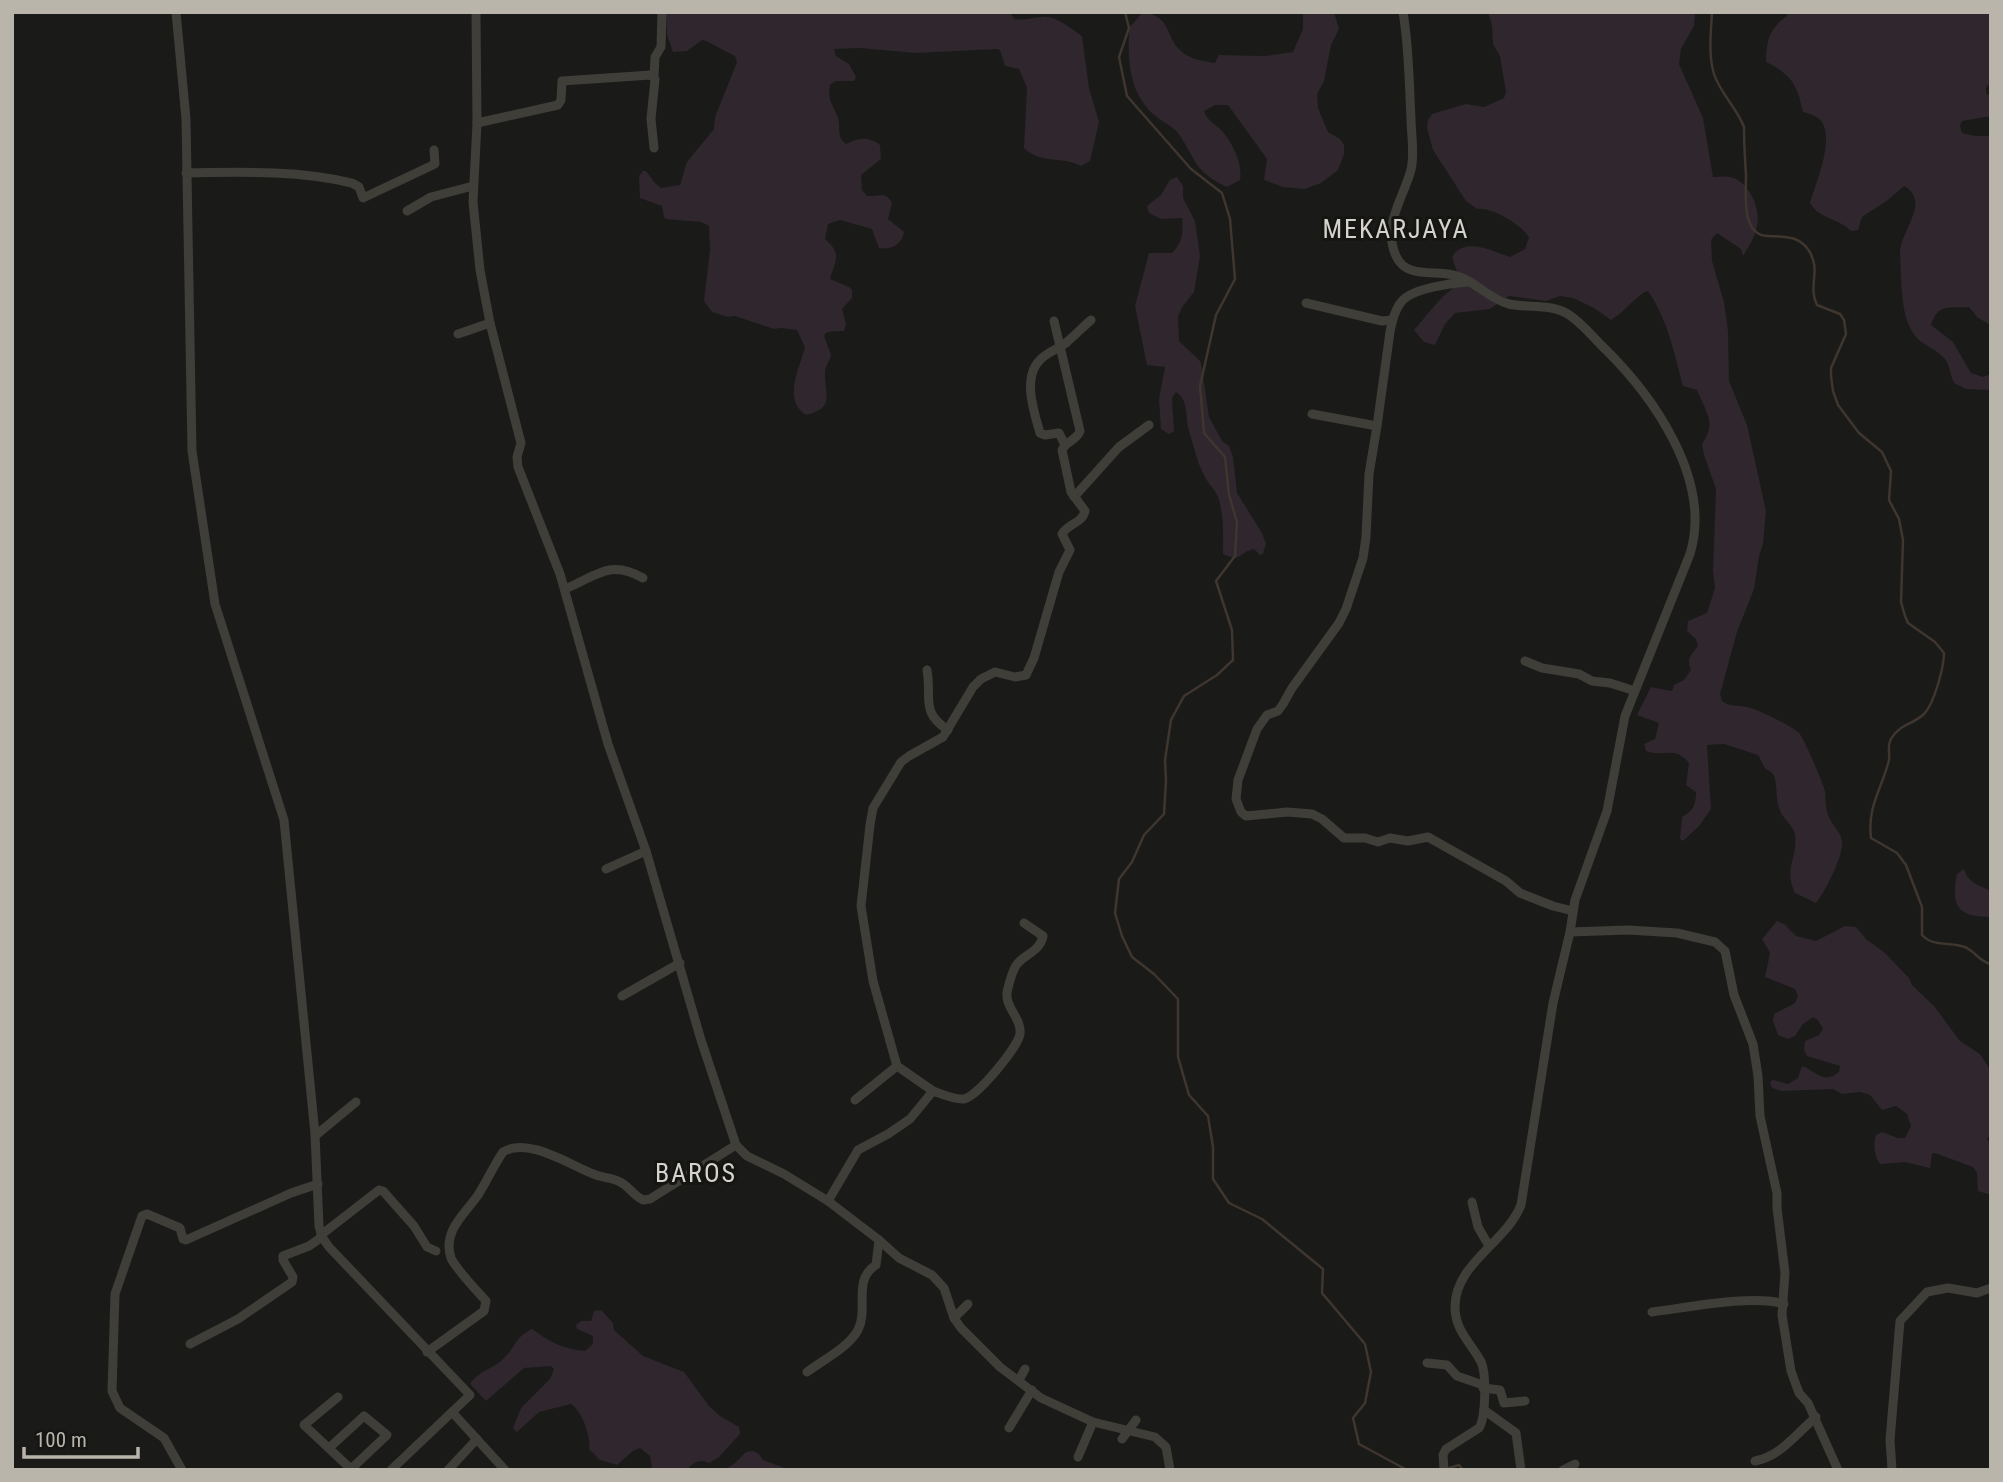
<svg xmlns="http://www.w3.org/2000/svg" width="2003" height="1482" viewBox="0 0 2003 1482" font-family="'Roboto Condensed',sans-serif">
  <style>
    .green { fill: #2f262e }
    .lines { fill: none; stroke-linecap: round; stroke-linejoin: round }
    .stream { stroke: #3e362f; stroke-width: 2.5 }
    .street { stroke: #3f3e39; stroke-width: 9 }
    .labels { text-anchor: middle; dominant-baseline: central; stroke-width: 6; stroke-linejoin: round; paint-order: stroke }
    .quarter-label { font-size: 26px; letter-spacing: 2px; fill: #d5d3cc; stroke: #151513 }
  </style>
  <rect width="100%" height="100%" fill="#1a1a18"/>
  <!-- green -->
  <g class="green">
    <path d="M666,12H1010L1014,19C1028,20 1030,18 1042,17C1055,15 1072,29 1082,36L1089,88L1099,122L1090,161L1081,166C1062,156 1040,164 1024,148L1027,88L1019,69L1005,66L1000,50L997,49L915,53L860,48L834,49L836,56L849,64L856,77L854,81H835L830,85C827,102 833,103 838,118C841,128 836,136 846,144C859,138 868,136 880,145L881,159L861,175L862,190L867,196C879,197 886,191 892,203L888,219L904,232C902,245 891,250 879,248L872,229L840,220L828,224L825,239C842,254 836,258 830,279L849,287L852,290V298L842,309L846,324L844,331C814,331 826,335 831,356C829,361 825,367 825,373C825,395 835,408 806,415C782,400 800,367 805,347L797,330L781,328L774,329L735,316L728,317L712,312L704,301L710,250L709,226L701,222L666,219L664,217L662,206L640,198L639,176L643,171H646L655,183L661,188L680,185L687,162L714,129L715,117L737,62L735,56L706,41L702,40L687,51L673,52L667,35Z"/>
    <path d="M1143,12C1170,16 1166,35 1178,48C1187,59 1202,61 1215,63L1219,55L1265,56L1293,52L1303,29V12H1334L1339,29L1331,45L1324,81L1317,94L1318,108L1328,132L1340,139L1344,145V154L1338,170L1321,183L1305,189L1283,187L1264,180L1267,159L1228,105H1215L1204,111C1207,121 1216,124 1223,132C1233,144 1243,164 1240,180L1227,187C1193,171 1197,160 1178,133C1172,125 1160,121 1152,113C1128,90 1128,59 1129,28Z"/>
    <path d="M1488,12H1695L1694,26L1681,49L1679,64L1703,118L1713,177C1719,177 1725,176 1730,177C1749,181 1761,208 1757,226C1755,237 1749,246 1743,256L1741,249L1717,233L1711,240L1712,261L1724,302L1728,331L1729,381L1747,425L1766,511L1763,544L1759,556L1754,589L1737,632L1720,694L1722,701C1731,707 1736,705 1747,707C1758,709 1791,726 1799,733C1804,738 1823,783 1825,791C1826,800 1825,809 1829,817C1833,827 1843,833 1842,845C1842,858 1825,892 1816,903L1795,893C1783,867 1798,859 1795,835C1794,826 1785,821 1781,813C1775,801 1778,787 1774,776C1770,769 1771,773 1766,769C1762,765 1761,759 1758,755L1724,744L1707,745L1711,809L1699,826L1683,841L1680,839L1682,817C1693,811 1696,805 1696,792L1686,785L1689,763C1674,745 1665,758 1646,751L1644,744L1655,739L1659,723L1637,715L1651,687L1672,691L1674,685L1684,680L1691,670C1686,659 1691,655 1698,646L1696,639L1687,631L1688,621L1707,613L1715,588L1713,571L1716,489L1704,455L1702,444C1717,422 1706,413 1697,390L1683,386C1674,353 1668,320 1648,291C1637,294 1624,313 1611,320L1594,308L1573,298L1560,296L1546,301L1509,296L1490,309L1455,313L1445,324L1435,345L1424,342L1414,330C1424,319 1441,296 1451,290L1457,272L1452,257C1464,236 1492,251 1510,257L1525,249L1529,237C1520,224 1492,207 1477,209L1466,201L1433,150L1427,128L1428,120L1432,114L1466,104L1484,107L1504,98L1506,92L1500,56L1493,44L1492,25Z"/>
    <path d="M1787,12H1991V83L1986,87V93L1991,97V116L1962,121L1960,126L1962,133L1976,136H1991V325L1978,318L1969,307C1949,308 1938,303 1931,325L1953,342L1971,373L1983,377L1991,374V390L1966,389L1954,383C1951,377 1950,369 1947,362C1941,351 1926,347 1917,338C1899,318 1902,280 1900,254C1899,232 1932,202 1904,186L1888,200L1862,217L1858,230L1851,231C1839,218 1819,219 1810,203C1816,182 1834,142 1822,122C1818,116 1810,114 1803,112C1797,85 1792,75 1766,62C1766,42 1769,28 1787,16Z"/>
    <path d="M1177,177L1183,186V198L1195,221L1200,256L1194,292L1182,307L1178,317L1179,341L1201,362L1209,417L1222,441L1229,446L1233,457L1237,493L1262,533L1266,544L1263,554L1260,555L1254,549C1239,552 1241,563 1223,554C1223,536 1224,517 1219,500C1216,490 1209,485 1205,477C1197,463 1194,446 1189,431C1185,417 1189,400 1176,392L1172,398L1174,431L1169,434L1161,429L1159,399L1165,367L1147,365L1135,306L1149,253H1172C1183,242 1183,233 1182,218L1161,219L1149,213L1147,206L1161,195L1170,180Z"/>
    <path d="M1964,869C1967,882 1980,886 1991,891V917C1956,917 1951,905 1957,874Z"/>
    <path d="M1777,921L1784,924L1796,936L1816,941L1845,926L1856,927L1866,939L1885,953L1909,978L1912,985L1934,1006L1960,1041L1980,1054L1991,1071V1136L1987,1138L1991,1149V1195L1978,1191L1977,1173L1973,1167L1935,1153L1932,1154L1930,1168L1905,1162L1880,1164C1874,1155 1873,1145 1876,1135L1882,1132L1898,1138H1905L1911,1126L1907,1114L1896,1106L1882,1110L1870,1095L1860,1092L1842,1094L1833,1089L1782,1091L1772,1088L1770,1082L1773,1080L1788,1084L1798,1078L1802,1066C1816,1071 1824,1085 1839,1072L1840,1066L1807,1056L1804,1050L1805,1041L1819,1035L1823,1029L1818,1020L1813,1017L1803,1024L1795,1036L1788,1039L1778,1035L1773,1021L1774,1014L1795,1003L1798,996L1795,989L1765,977L1770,953L1762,939Z"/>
    <path d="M601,1310L613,1323L614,1330L643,1356L684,1372L709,1406L720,1416L739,1427L740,1434L719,1457L709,1463C698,1458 694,1463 686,1470H650L652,1466L650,1456L640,1448L633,1451L617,1465L600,1460L589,1449C591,1436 582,1411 571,1404L539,1412L517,1432L513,1428L521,1408L550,1379L554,1369L551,1366L524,1368L486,1401L470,1384C480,1369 495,1369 505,1357C517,1345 515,1337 532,1329C550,1342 563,1349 585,1351L593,1344V1336L577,1329L576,1325L581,1321H591L594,1311Z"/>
    <polygon points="753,1451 759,1454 763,1460 790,1470 724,1470 735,1463 746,1452"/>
  </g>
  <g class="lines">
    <!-- stream -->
    <g class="stream">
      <polyline points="1125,12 1129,28 1119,57 1127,96 1191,169 1222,193 1230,219 1235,279 1216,315 1200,386 1204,433 1225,457 1229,495 1237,522 1235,556 1216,581 1232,630 1233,660 1217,675 1184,696 1171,720 1165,760 1166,781 1164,814 1144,835 1132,862 1119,879 1115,913 1122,936 1132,957 1154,974 1178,999 1178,1057 1189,1095 1208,1116 1213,1147 1213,1179 1229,1203 1262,1219 1323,1269 1322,1293 1365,1344 1371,1372 1365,1403 1353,1418 1359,1444 1407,1470"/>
      <path d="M1712,12C1711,32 1708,54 1714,74C1720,93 1737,108 1744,127C1744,144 1745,160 1746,176C1746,194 1741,236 1768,236C1782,237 1797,235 1807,248C1823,269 1807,285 1817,305L1840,314L1844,320L1846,334L1831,368V376L1833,391L1838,405L1859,433L1882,452L1891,471L1889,500L1899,519L1903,540L1901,602L1905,616L1908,623L1935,642L1944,653C1944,667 1934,704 1924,714C1914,724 1898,725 1891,739C1887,746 1890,753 1889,760C1882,789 1867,806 1871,838L1897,853L1906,865L1922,907V935C1934,948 1952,941 1967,948C1976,953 1980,962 1991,964"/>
      <polyline points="1446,1469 1459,1465 1463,1470"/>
    </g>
    <!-- street -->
    <g class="street">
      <polyline points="176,12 186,119 192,451 215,604 284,820 315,1134 319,1226 322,1237 329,1247 470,1395 391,1470"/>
      <polyline points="476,12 477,123 473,202 480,270 490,323 521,443 517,457 518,467 560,574 608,744 646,851 701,1040 736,1145 747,1156 784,1174 828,1201 879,1240 899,1258 932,1275 944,1288 954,1318 961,1328 1000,1367 1041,1398 1093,1422 1155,1437 1166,1447 1170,1470"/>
      <path d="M1403,12C1409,47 1409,82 1411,118C1411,135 1415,153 1411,170C1403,199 1382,225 1396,256C1406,279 1434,270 1453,275C1474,279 1488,299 1509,304C1527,308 1550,304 1566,313C1579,320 1590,334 1601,345C1652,394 1713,479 1690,554L1625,716L1607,811L1575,900L1570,932L1553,1003L1521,1205C1506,1243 1455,1263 1455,1307C1455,1330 1470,1342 1480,1360C1487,1371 1486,1417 1479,1428L1446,1449L1443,1455L1444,1470"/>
      <polyline points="654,76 655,57 661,47 662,12"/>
      <polyline points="477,123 558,105 561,100 562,81 651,75 655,79 651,119 654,148"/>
      <path d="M186,173C242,172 298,170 352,183L359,187L363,198L435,164L434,150"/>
      <polyline points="407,211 431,197 473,186"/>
      <polyline points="1306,303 1382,321 1392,320"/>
      <polyline points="458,334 490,323"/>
      <path d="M1312,414L1377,426L1390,332C1392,321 1395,308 1403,300C1415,288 1452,283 1468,282"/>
      <polyline points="1377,426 1369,474 1366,537 1363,558 1346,609 1339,623 1292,688 1283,704 1278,711 1267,715 1257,729 1238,780 1236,799 1241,812 1246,816 1287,812 1312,814 1322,819 1344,838 1365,838 1378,842 1390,838 1408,841 1428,837 1506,881 1520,893 1553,906 1573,911"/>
      <path d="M1065,445L1059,433L1045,435L1040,433C1034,412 1022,378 1040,360C1047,352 1059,349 1067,342C1075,335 1083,327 1091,320"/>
      <polyline points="1074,497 1119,447 1149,425"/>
      <path d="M565,589C597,576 609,559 643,578"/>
      <polyline points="1525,661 1542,668 1579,674 1592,681 1610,683 1635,691"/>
      <path d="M927,670C932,698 920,712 948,730"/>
      <polyline points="606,869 646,851"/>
      <polyline points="1570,932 1628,930 1677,933 1715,942 1725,951 1734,995 1753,1044 1758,1076 1760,1116 1777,1193 1777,1208 1785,1273 1782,1315 1791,1371 1799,1393 1808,1403 1838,1470"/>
      <polyline points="622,996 680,963"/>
      <path d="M933,1091L897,1066L873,981L861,906L870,825L873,808L901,762L909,756L943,737L973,687L981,679L995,672L1015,677L1026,675L1034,658L1059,572L1070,550L1062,534C1068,523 1082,524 1085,511L1071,492L1062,450C1066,441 1077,440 1080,431L1054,321"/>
      <polyline points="855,1100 897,1066"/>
      <polyline points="315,1136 356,1102"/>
      <path d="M828,1201L858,1150L888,1134L910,1119L933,1091C942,1094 954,1100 964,1099C977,1097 1018,1047 1020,1034C1022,1017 1002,1006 1008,988C1010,980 1013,968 1018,963C1027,953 1040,951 1043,936L1024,923"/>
      <polyline points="1472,1202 1478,1227 1489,1246"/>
      <polyline points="321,1235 379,1190 383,1191 414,1226 427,1247 436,1251"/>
      <path d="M1652,1312C1685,1308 1755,1294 1784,1304"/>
      <polyline points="954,1318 968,1304"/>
      <polyline points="190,1344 238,1319 292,1282 293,1277 283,1260 283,1256 309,1246 322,1237"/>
      <path d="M427,1352L484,1311L486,1301C478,1292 455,1268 451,1258C442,1231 465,1214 478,1195C487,1181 494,1165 503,1152C528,1136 571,1166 596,1175C604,1178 615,1178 622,1183C630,1188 634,1196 643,1200L650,1199L736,1145"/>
      <polyline points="1427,1363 1447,1365 1457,1376 1483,1385"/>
      <path d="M807,1372C823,1360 848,1348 858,1330C869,1308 852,1280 876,1265L879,1240"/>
      <polyline points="1019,1380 1025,1369"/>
      <polyline points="1483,1388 1500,1390 1504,1403 1525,1401"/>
      <polyline points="338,1397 304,1425 352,1470"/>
      <polyline points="1484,1410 1516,1433 1521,1470"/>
      <polyline points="452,1412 505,1470"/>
      <polyline points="1009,1428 1032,1390"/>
      <polyline points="1122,1439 1136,1420"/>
      <polyline points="329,1448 364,1416 387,1435 351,1469"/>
      <polyline points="1078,1457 1093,1422"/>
      <path d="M1755,1461C1781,1456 1796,1434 1816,1417"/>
      <polyline points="182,1470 164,1438 120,1408 112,1391 115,1294 142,1216 147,1214 180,1228 183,1239 186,1240 291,1193 318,1184"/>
      <polyline points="448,1470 477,1439"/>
      <polyline points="1563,1470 1575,1464"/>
      <polyline points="1892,1470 1890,1440 1900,1321 1927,1292 1948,1288 1977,1293 1991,1288"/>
    </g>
  </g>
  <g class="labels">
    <!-- quarter labels -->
    <g class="quarter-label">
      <text x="1396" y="229">MEKARJAYA</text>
      <text x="696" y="1173">BAROS</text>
    </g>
  </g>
  <!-- border -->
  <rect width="2003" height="1482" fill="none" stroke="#b9b5ab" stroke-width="28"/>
  <!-- scale -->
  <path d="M24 1447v10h114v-10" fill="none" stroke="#b9b5ab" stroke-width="3.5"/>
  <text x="35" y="1447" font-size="21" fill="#b9b5ab" stroke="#151513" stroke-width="5" paint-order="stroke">100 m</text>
</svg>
